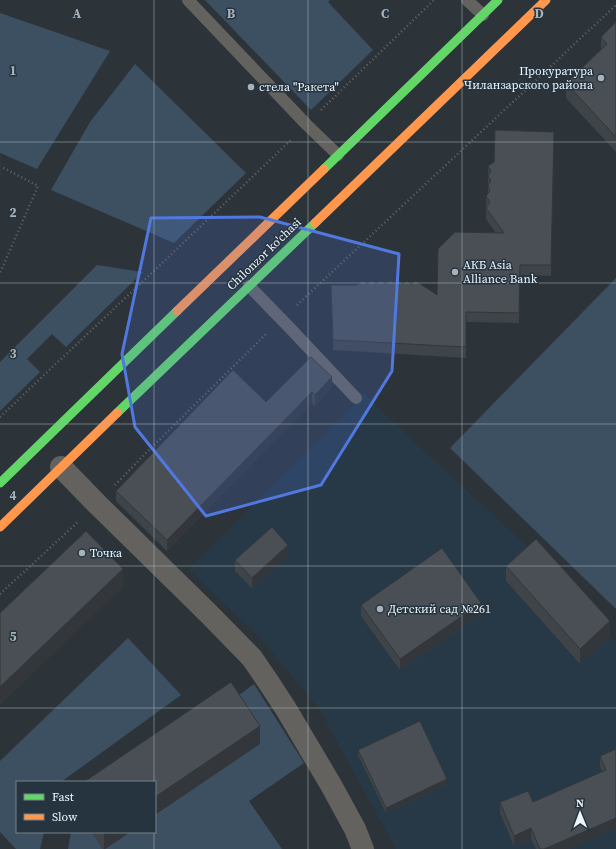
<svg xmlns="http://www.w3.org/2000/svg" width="616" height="849" viewBox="0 0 616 849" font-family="'Source Serif 4',serif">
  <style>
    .built { fill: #273947 }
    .green { fill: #3c5061 }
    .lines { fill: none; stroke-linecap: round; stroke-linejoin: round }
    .path { stroke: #656666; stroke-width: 2.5; stroke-dasharray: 1 3; stroke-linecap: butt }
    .lane { stroke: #63625f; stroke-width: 12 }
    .street { stroke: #63625f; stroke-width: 22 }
    .fast { stroke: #63d668; stroke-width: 9 }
    .slow { stroke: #ff974d; stroke-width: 9 }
    .wall { fill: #3f4448 }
    .shaded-wall { fill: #33373b }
    .building { fill: #494f54; stroke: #33373b }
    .marked { fill: #5178e1; fill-opacity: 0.2; stroke: #5178e1; stroke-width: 3; stroke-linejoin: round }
    .grid { fill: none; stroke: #a9b2b8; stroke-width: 1; stroke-opacity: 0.55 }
    .poi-dot { fill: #a9b2b8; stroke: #26343f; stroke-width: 1.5 }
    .labels { text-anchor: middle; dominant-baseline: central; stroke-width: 3; stroke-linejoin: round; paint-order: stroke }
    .poi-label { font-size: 12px; fill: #edf6fd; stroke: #26343f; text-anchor: start }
    .street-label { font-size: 12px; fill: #edf6fd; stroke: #26343f }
    .grid-label { font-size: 13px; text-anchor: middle; font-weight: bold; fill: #a9b2b8; stroke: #26343f; stroke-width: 3; stroke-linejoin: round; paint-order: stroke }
  </style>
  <rect width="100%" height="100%" fill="#2c3339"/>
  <!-- built -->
  <polygon class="built" points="364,393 426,453 536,554 506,581 580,664 610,636 616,642 616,849 396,849 319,709 261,639 188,569 352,407"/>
  <!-- green -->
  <g class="green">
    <polygon points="205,0 330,0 328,2 373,50 311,110"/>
    <polygon points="0,13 110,51 37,169 0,153"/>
    <polygon points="135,64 246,173 174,243 51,190 90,122"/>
    <polygon points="97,265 143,272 66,347 52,334 27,359 40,372 0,411 0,362"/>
    <polygon points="616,278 616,609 450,448"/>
    <polygon points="128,638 181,695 61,782 17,782 17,832 44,832 40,849 16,849 0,832 0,761"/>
    <polygon points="254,684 304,763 249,801 282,849 105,849 130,832 155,832 155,815 231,701"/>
    <polygon points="71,832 92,832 103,849 68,849"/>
  </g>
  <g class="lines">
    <!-- path -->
    <g class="path">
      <polyline points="321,110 434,0"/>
      <polyline points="0,166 38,186 0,273"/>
      <polyline points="297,305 616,5"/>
      <polyline points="0,417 158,267 292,139"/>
      <polyline points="115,485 150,449 267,333"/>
      <polyline points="0,594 79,521"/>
    </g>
    <!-- lane -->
    <g class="lane">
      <polyline points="188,0 306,124 338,155"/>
      <polyline points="467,0 483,15"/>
      <polyline points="249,286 287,325 356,398"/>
    </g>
    <!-- street -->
    <polyline class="street" points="61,467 97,504 209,614 252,658 269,683 286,709 331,785 355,829 363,849"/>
    <!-- fast -->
    <g class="fast">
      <polyline points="324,169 498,0"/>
      <polyline points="117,413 315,223"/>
      <polyline points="0,483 177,311"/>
    </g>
    <!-- slow -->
    <g class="slow">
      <polyline points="315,223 546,0"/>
      <polyline points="177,311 324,169"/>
      <polyline points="0,527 117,413"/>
    </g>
  </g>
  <!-- wall -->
  <g class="wall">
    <polygon points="616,22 616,152 566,98 566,83 601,50 601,37"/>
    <polygon points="554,132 551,276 520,275 519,323 466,322 466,358 333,350 331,285 357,285 367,284 395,283 411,284 437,295 496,233 486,219 486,196 488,195 488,166"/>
    <polygon points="332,388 315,406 312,403 167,551 116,501 116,491 266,402"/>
    <polygon points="288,555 252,588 235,571 235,560"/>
    <polygon points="506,566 610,636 580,664 506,581"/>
    <polygon points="361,605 481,614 400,670 361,616"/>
    <polygon points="616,749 616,828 568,849 536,849 531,839 514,846 500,813 500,802 533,802 602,772 600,767 600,756"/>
    <polygon points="358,750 447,784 386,813 358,755"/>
    <polygon points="92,832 130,832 105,849 103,849"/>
  </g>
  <!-- shaded-wall -->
  <g class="shaded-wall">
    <polygon points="1,152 1,175 0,178 0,156"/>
    <polygon points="332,377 332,388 315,406 315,395"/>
    <polygon points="312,392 312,403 167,551 167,540"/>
    <polygon points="288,545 288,555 252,588 252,578"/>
    <polygon points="123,569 123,587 0,705 0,687"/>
    <polygon points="481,603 481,614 400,670 400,659"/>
    <polygon points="610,621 610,636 580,664 580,649"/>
    <polygon points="260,726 260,744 155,815 155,797"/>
    <polygon points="447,779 447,784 386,813 386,808"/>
    <polygon points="616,818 616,828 568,849 544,849"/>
    <polygon points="531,828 531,839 514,846 514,836"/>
    <polygon points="104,832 130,832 105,849 104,849"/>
  </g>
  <!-- building -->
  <g class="building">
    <polygon points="616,22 616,137 566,83 607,44 601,37"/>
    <polygon points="495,130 554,132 551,265 520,265 519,313 466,312 466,347 333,340 331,285 357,285 363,281 367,284 372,281 376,284 381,281 385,284 390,281 395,283 399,281 403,284 407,281 411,284 416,281 437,295 438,249 455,232 504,233 486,208 490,202 486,196 490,191 488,186 491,180 488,176 491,171 488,166 494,162"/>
    <polygon points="311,357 332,377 315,395 312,392 167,540 116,491 233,370 266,402"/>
    <polygon points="272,527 288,545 252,578 235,560"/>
    <polygon points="86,531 123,569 0,687 0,613"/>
    <polygon points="536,539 610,621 580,649 506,566"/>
    <polygon points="442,548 481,603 400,659 361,605"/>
    <polygon points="231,682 260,726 155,797 155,782 84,782"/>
    <polygon points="420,721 447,779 386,808 358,750"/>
    <polygon points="616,749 616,818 544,849 540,849 531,828 514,836 500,802 528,791 533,802 606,770 600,756"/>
  </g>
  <!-- marked area -->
  <path class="marked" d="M260,217L399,254L392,371L321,485L206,516L135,427L122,354L151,218Z"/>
  <!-- grid -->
  <path class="grid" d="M154,0V782M308,0V849M462,0V849M0,142H616M0,283H616M0,424H616M0,566H616M0,708H616M154,832V849"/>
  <!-- markers -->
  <g class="poi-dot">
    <circle cx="601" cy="78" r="4"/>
    <circle cx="251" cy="87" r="4"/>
    <circle cx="455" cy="272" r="4"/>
    <circle cx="82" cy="553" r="4"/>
    <circle cx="380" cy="609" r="4"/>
  </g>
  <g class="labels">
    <!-- poi labels -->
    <g class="poi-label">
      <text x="593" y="71" text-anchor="end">Прокуратура<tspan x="593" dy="14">Чиланзарского района</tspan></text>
      <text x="259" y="87">стела "Ракета"</text>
      <text x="463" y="265">АКБ Asia<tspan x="463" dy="14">Alliance Bank</tspan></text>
      <text x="90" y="553">Точка</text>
      <text x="388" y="609">Детский сад №261</text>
    </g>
    <!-- street labels -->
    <g class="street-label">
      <text transform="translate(264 254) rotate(-44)">Chilonzor ko'chasi</text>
    </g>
  </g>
  <g class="grid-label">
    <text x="77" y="18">A</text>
    <text x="231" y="18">B</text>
    <text x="385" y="18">C</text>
    <text x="539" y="18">D</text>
    <text x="13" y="75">1</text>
    <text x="13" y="217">2</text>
    <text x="13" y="358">3</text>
    <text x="13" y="500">4</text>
    <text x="13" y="641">5</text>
  </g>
  <!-- legend -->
  <rect x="16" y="781" width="140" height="52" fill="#26343f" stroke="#76828b"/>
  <rect x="24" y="794" width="20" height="6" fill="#63d668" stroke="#76828b"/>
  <text x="52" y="801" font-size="12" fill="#edf6fd">Fast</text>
  <rect x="24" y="814" width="20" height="6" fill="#ff974d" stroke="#76828b"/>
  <text x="52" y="821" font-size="12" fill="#edf6fd">Slow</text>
  <!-- north arrow -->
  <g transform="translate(580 813) rotate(359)" stroke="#26343f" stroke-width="3" paint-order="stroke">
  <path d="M0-3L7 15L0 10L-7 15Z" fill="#edf6fd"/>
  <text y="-6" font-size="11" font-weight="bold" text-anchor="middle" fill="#edf6fd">N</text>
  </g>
</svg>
